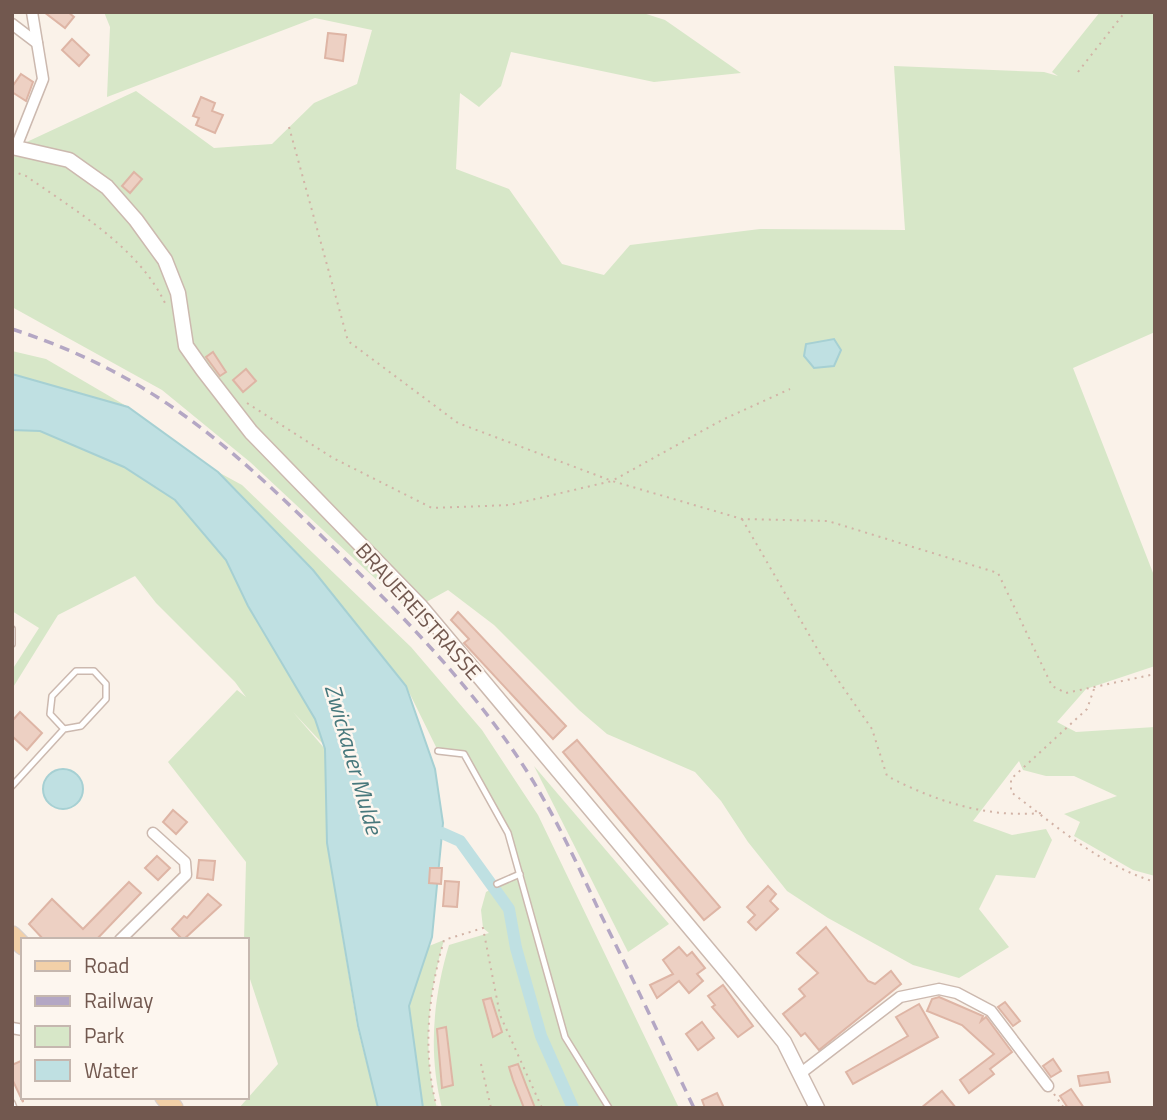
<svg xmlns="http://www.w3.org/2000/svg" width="1167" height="1120" viewBox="0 0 1167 1120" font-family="'Titillium Web',sans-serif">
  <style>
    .green { fill: #d7e7c8 }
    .water { fill: #bfe0e2; stroke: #a6d0d3; stroke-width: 2 }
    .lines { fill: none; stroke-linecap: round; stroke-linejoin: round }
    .canal { stroke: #bfe0e2; stroke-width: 12 }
    .building { fill: #edd0c3; stroke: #deb5a5; stroke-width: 2 }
    .service-casing { stroke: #ccb9af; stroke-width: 8 }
    .minor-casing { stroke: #ccb9af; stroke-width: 13 }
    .tertiary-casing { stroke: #ccb9af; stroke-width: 17 }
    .primary-casing { stroke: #d8d0ce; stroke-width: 20 }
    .path { stroke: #d2b3a6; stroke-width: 2; stroke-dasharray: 2 5; stroke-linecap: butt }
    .service { stroke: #fff; stroke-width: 5 }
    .minor { stroke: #fff; stroke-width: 10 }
    .tertiary { stroke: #fff; stroke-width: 14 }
    .primary { stroke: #f2d0a8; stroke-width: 18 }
    .rail { stroke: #b4a7c4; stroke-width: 3.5; stroke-dasharray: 10 7; stroke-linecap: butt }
    .labels { text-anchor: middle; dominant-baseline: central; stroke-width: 5; stroke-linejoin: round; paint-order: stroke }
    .street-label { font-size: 21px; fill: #72584f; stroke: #fdf6ef }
    .water-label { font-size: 23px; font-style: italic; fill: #47787c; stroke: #fdf6ef }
  </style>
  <rect width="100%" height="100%" fill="#faf2e9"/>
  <!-- green -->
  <g class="green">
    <polygon points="104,12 640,12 665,20 741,73 654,82 511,52 501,86 479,107 460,93 456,169 509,189 562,264 604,275 630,245 760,229 905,230 894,66 1044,72 1058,76 1052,72 1100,12 1155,12 1155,332 1073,368 1155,578 1155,666 1086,689 1057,722 1076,732 1155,727 1155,876 1133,870 1074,836 1080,822 1064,814 1117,796 1074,776 1046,776 1023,770 1019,761 973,821 1012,835 1046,829 1052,840 1035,878 996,875 979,909 1009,947 959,978 913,965 828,918 787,891 748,842 721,801 695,772 607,734 579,710 494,625 448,590 410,611 250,462 162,390 12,307 12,151 16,147 136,91 214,148 272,144 314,103 357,84 372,30 315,18 107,97 110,27"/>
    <polygon points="12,351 46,359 128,407 12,374"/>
    <polygon points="12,430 40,431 124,467 175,500 226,560 248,606 315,719 323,744 293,712 325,749 327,843 357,1026 378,1108 239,1108 278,1064 247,970 247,940 244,940 246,862 168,762 237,690 246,697 235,682 156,603 135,576 58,615 12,689 12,670 39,628 12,611"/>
    <path d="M218,472L242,485L411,647L482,730L538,815L679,1108H442C428,1053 433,999 449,945L489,933L483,928L481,910L486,892L519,874L508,833L464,754L438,751L406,686Z"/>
    <polygon points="534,766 669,924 628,952"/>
    <path d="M444,940C428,996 422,1051 437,1108H423L409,1005L429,946Z"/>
  </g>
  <!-- water -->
  <g class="water">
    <polygon points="834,339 841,350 834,366 814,368 804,356 806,344"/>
    <polygon points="12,374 128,407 218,472 313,570 406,686 435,769 443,823 432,937 409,1006 423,1108 378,1108 358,1026 327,843 325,749 315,719 248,606 226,560 175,500 124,467 40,431 12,430"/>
    <circle cx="63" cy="789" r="20"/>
  </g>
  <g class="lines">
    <!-- canal -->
    <polyline class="canal" points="442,833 460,841 509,909 516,948 541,1036 573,1108"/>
  </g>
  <!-- building -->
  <g class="building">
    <polygon points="44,12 68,12 74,17 65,28"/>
    <polygon points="328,33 346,35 343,61 325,58"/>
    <polygon points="72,39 89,55 79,66 62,50"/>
    <polygon points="21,74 33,82 26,101 12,92 12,87"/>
    <polygon points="201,97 215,103 212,111 223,115 215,133 196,125 199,118 193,116"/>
    <polygon points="134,172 142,179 130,193 122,186"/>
    <polygon points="213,352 226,372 220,376 206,357"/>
    <polygon points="246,369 256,381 243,392 233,380"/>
    <polygon points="458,612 566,726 553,739 464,643 469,639 451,620"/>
    <polygon points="20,712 42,733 27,750 12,736 12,721"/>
    <polygon points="577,740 720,907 704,920 563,752"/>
    <polygon points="173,810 187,822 176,834 163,822"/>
    <polygon points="157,856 170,868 158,880 145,868"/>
    <polygon points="199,860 215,861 213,880 197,878"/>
    <polygon points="430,868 442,868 441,884 429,883"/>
    <polygon points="445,881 459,882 457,907 443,906"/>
    <polygon points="129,882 141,893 96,940 44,940 29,924 52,899 83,929"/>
    <polygon points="768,886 776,894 770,901 778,909 756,930 748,922 755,915 747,907"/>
    <polygon points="208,894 221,905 183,940 172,929 184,916 187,918"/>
    <polygon points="826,927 868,981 875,984 891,971 901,984 819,1050 805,1033 801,1036 783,1014 805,996 799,989 818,973 797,953"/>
    <polygon points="679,947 687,956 692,952 705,968 697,974 703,981 689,993 679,981 657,998 650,985 673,974 663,960"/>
    <polygon points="723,985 753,1026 738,1037 712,1007 715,1005 708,996"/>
    <polygon points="939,997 983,1016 981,1021 986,1017 1012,1052 990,1069 994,1074 969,1093 960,1080 994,1054 962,1025 927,1011 932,999"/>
    <polygon points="491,998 502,1032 493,1037 483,1000"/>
    <polygon points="1005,1002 1020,1021 1013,1026 998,1007"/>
    <polygon points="919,1004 938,1037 853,1084 846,1072 908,1036 896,1017"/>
    <polygon points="702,1022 714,1038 698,1050 686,1034"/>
    <polygon points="446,1027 453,1085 442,1088 437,1029"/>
    <polygon points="1053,1059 1061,1071 1051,1077 1043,1066"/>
    <polygon points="23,1060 23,1102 12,1079 12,1065"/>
    <polygon points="518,1064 526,1085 535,1108 524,1108 513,1080 509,1067"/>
    <polygon points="1108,1072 1110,1082 1080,1086 1078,1076"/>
    <polygon points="1071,1089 1084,1108 1068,1108 1060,1096"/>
    <polygon points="942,1091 956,1108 921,1108"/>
    <polygon points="717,1093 724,1108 705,1108 702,1100"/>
  </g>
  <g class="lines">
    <defs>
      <g id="service">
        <polyline points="12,629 12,644"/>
        <polyline points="438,751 464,754 508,833 565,1037 609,1108"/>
        <polyline points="12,786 64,729 81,726 106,699 106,684 94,671 76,671 52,696 50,714 64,729"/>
        <polyline points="497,884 520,874"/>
        <polyline points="12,1103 14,1108"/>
      </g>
      <g id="minor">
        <polyline points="12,24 37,43"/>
        <polyline points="16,147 43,79 32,12"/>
        <polyline points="120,940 186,875 185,862 153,833"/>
        <polyline points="12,1028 23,1030"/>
        <polyline points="801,1073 900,997 939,989 957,993 991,1011 1048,1086"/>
      </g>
      <polyline id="tertiary" points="12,147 69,160 107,187 136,220 165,260 178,293 186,346 203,370 251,432 421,607 727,972 784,1042 817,1108"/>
      <g id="primary">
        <polyline points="12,935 23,946"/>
        <polyline points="164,1097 174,1108"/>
      </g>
    </defs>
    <!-- service casing -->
    <use href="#service" class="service-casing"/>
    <!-- minor casing -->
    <use href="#minor" class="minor-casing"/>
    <!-- tertiary casing -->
    <use href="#tertiary" class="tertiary-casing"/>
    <!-- primary casing -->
    <use href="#primary" class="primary-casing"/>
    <!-- path -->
    <g class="path">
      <polyline points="1078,72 1125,12"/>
      <polyline points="289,127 348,341 458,423 612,481 742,519 828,521 998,573 1052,686 1066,693 1155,674"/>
      <path d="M12,171L26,176C76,211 138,247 165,303"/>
      <polyline points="247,403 333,458 432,508 510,505 612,481 722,420 790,389"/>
      <path d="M742,519L822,657L872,729L887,776C935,801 986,818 1041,813"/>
      <path d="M1094,689L1087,709L1011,779V792C1056,826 1100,865 1155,882"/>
      <polyline points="481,1064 491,1108"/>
      <polyline points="12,1080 13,1080"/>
      <polyline points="1054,1094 1064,1108"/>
      <path d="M437,1108C422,1051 428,996 444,940L483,928L500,1015L542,1108"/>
    </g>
    <!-- service -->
    <use href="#service" class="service"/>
    <!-- minor -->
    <use href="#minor" class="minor"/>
    <!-- tertiary -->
    <use href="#tertiary" class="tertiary"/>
    <!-- primary -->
    <use href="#primary" class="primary"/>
    <!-- rail -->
    <path class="rail" d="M12,329C162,378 238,454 347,561C416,630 482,698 533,781C559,824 580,870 601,915C633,979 663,1043 694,1108"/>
  </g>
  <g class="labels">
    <!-- street labels -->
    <g class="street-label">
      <text transform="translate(419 611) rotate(48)">BRAUEREISTRASSE</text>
    </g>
    <!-- water labels -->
    <g class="water-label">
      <text transform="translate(354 759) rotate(74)">Zwickauer Mulde</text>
    </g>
  </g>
  <!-- border -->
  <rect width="1167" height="1120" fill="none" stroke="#72584f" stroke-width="28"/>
  <!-- legend -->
  <rect x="21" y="938" width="228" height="161" fill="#fdf6ef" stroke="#c5b7af" stroke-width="2"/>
  <rect x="35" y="961" width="35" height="10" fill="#f2d0a8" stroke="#c5b7af" stroke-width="2"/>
  <text x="84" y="973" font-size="21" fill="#72584f">Road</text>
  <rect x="35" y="996" width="35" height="10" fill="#b4a7c4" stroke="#c5b7af" stroke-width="2"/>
  <text x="84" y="1008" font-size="21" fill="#72584f">Railway</text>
  <rect x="35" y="1026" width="35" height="21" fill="#d7e7c8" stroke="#c5b7af" stroke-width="2"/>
  <text x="84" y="1043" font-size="21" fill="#72584f">Park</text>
  <rect x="35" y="1060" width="35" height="21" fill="#bfe0e2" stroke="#c5b7af" stroke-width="2"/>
  <text x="84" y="1078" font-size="21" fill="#72584f">Water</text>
</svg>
